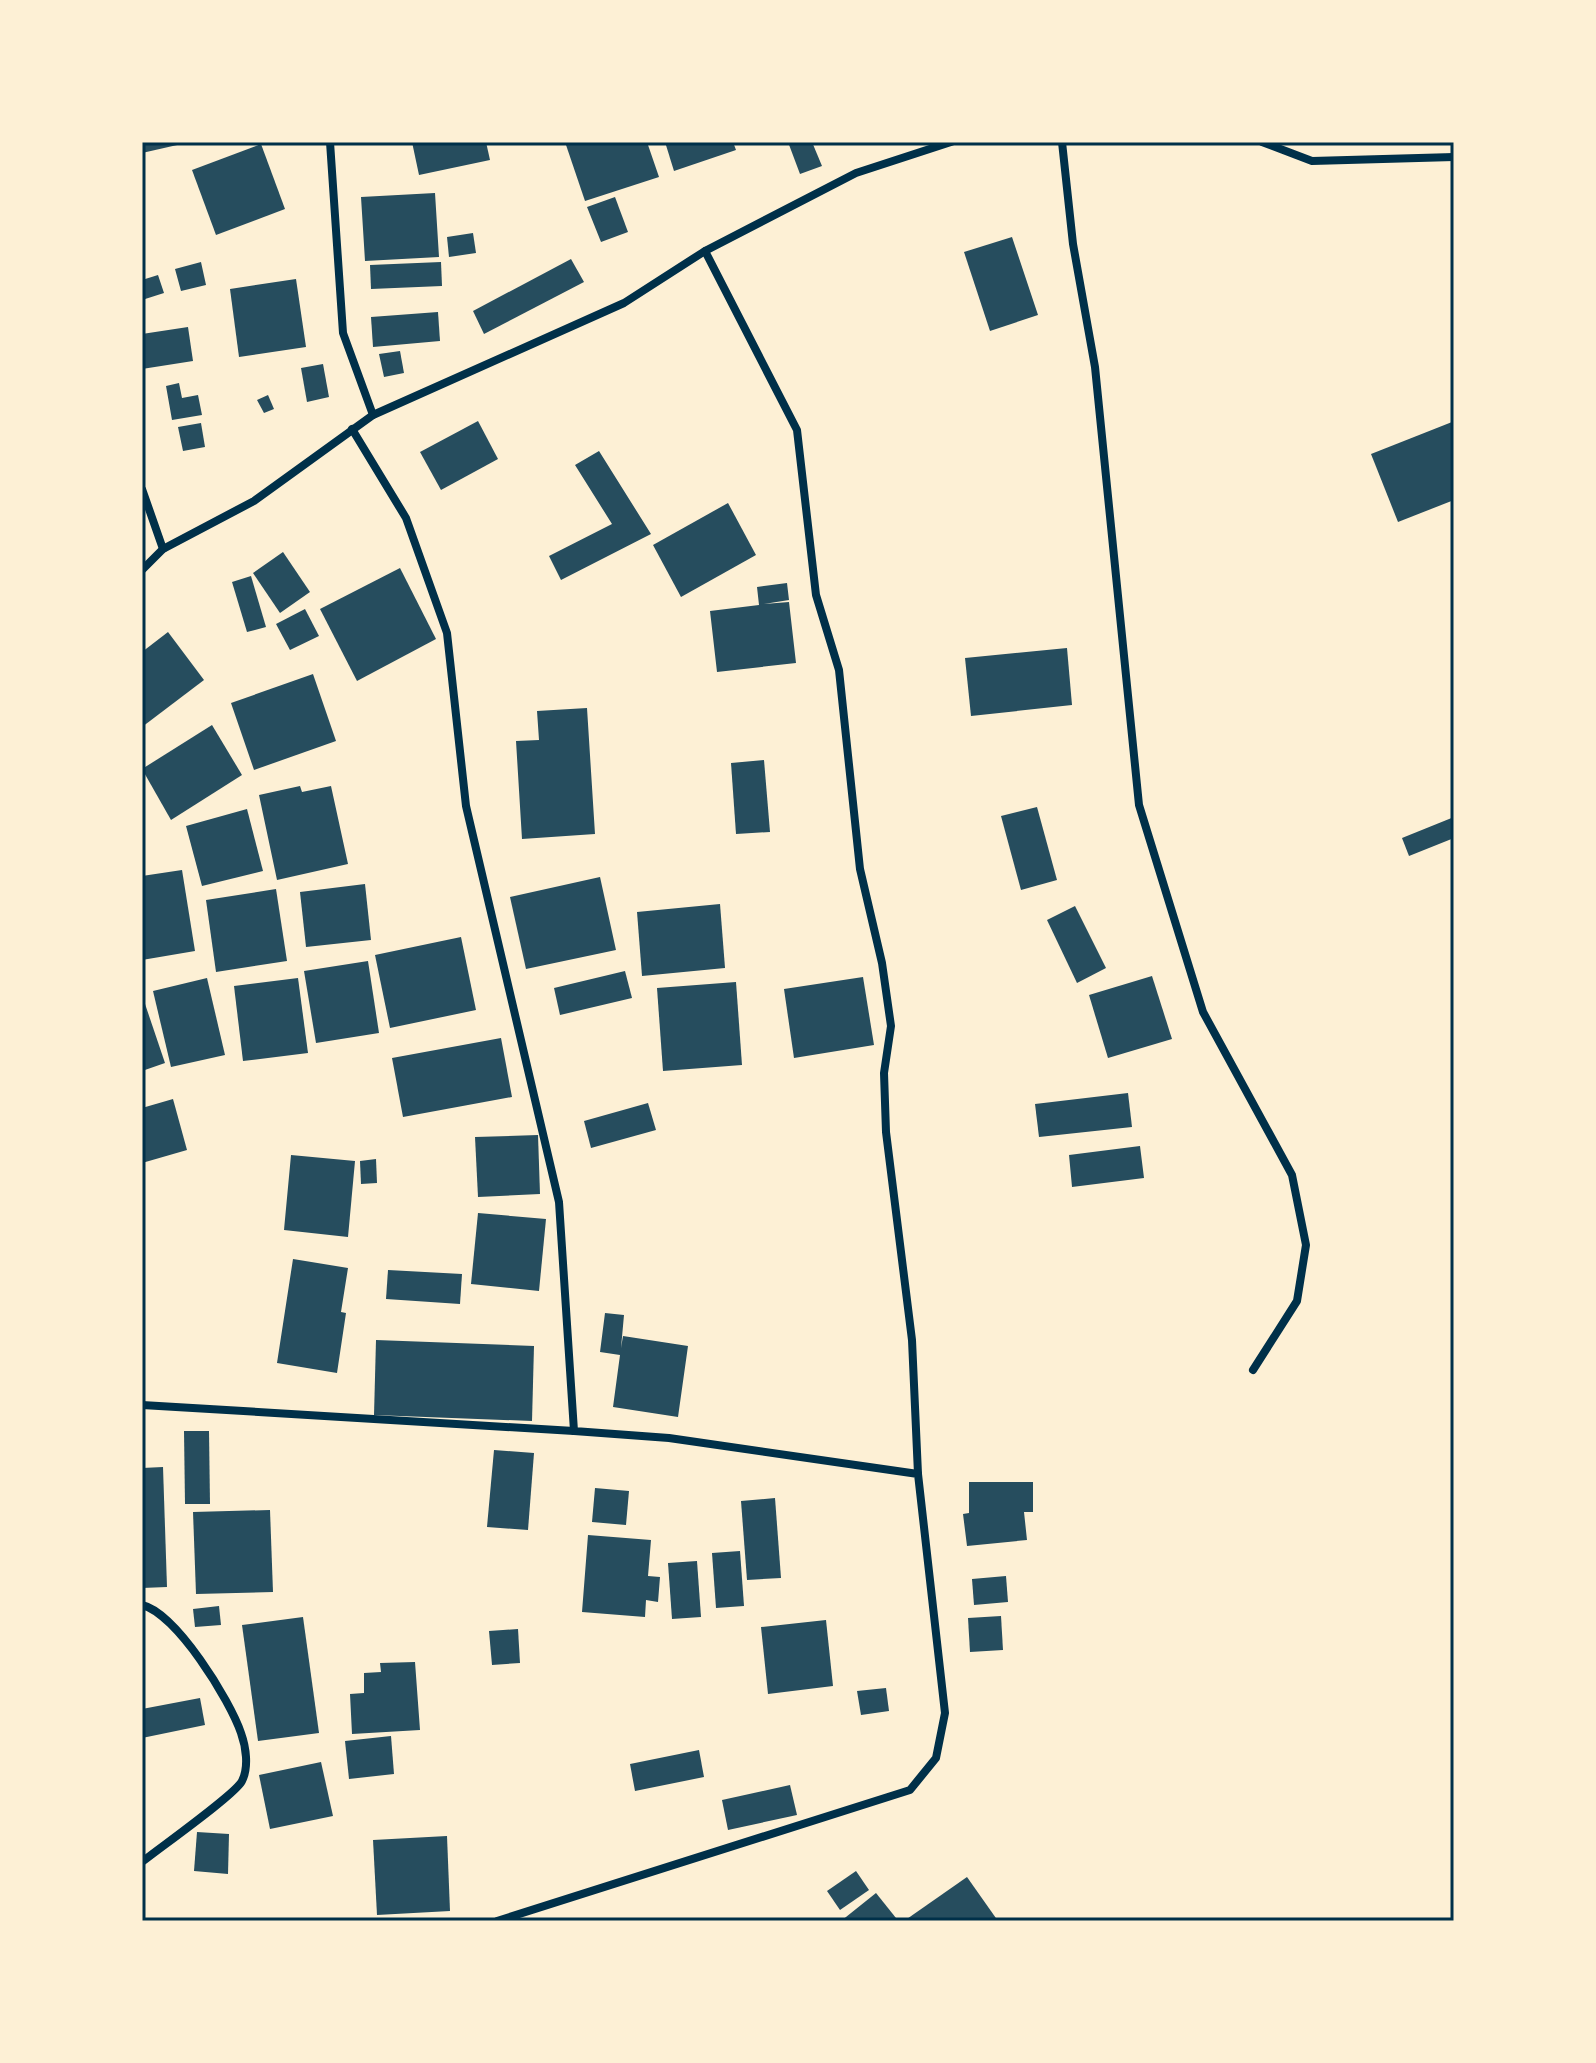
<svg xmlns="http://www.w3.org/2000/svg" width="1596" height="2063" viewBox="0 0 1596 2063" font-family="'Open Sans',sans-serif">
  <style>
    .building { fill: #264d5e }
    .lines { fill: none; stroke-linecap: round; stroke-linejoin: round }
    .minor { stroke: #003049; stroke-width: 8 }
    .neatline { fill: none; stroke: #003049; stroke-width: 3 }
  </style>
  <rect width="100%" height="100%" fill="#fdf0d5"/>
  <!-- building -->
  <g class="building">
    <polygon points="142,142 185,142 186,143 142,153"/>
    <polygon points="412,142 486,142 490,160 419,175"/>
    <polygon points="565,142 647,142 659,177 585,201"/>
    <polygon points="665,142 733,142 736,150 674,171"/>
    <polygon points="788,142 812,142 822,166 800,174"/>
    <polygon points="261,144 285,209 216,235 192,170"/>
    <polygon points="435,193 439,257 365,261 361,197"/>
    <polygon points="615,197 628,232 601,242 587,207"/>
    <polygon points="473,233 476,253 449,257 447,237"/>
    <polygon points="1012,237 1038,315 990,331 964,252"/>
    <polygon points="571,259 584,282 484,334 473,311"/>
    <polygon points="201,262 206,285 181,291 175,269"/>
    <polygon points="441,262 442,286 371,289 370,265"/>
    <polygon points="158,275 164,293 142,300 142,280"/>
    <polygon points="296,279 306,347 239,357 230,289"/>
    <polygon points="438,312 440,341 373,347 371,317"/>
    <polygon points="188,327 193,361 142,369 142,334"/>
    <polygon points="400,351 404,373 384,377 379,354"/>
    <polygon points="323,364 329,397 307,402 301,368"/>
    <polygon points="179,383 182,398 198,395 202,415 172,420 166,386"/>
    <polygon points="268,395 274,409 264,413 257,400"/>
    <polygon points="478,421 498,459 441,490 420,452"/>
    <polygon points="1452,422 1454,428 1454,500 1398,522 1371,454"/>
    <polygon points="201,423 205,447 183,451 178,427"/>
    <polygon points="599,451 651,534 561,580 549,556 612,524 575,465"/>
    <polygon points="728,503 756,555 681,597 653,545"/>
    <polygon points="283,552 310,592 280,613 253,573"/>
    <polygon points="400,568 436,639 357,681 320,609"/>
    <polygon points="251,576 266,627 247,632 232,582"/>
    <polygon points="787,583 789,600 764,604 789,602 796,663 717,672 710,611 759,605 757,587"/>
    <polygon points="305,609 319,636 290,650 276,624"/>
    <polygon points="168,632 204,680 142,727 142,652"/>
    <polygon points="1067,648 1072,705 971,716 965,658"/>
    <polygon points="313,674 336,741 254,770 231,703"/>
    <polygon points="587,708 595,834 522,839 516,741 539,740 537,711"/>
    <polygon points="212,725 242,775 171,820 142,769"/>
    <polygon points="764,760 770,832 736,834 731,763"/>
    <polygon points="300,786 302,792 331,786 348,864 277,880 259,795"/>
    <polygon points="1037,807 1057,880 1021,890 1001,816"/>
    <polygon points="247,809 263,871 202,886 186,826"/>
    <polygon points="1454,817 1454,838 1409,856 1402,838"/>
    <polygon points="182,870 195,951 142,960 142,876"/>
    <polygon points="600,877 616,950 526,969 510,897"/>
    <polygon points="365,884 371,940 306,947 300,892"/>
    <polygon points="276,889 287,961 216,972 206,900"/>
    <polygon points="720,904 725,968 642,976 637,912"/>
    <polygon points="1075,906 1106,968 1077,983 1047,920"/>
    <polygon points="461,937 476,1010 390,1028 375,955"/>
    <polygon points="368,961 379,1033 316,1043 304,971"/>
    <polygon points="625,971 632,998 560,1015 554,988"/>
    <polygon points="1152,976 1172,1039 1108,1058 1089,995"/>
    <polygon points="863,977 874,1045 794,1058 784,989"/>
    <polygon points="207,978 225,1055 171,1067 153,991"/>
    <polygon points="298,978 308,1053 243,1061 234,986"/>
    <polygon points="736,982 742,1065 663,1071 657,988"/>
    <polygon points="142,995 165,1063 142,1071"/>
    <polygon points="501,1038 512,1097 403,1117 392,1058"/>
    <polygon points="1128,1093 1132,1127 1039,1137 1035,1104"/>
    <polygon points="173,1099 187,1150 142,1163 142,1108"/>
    <polygon points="648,1103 656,1130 591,1148 584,1121"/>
    <polygon points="538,1135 540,1194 478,1197 475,1137"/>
    <polygon points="1140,1146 1144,1178 1072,1187 1069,1155"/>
    <polygon points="291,1155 355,1161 348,1237 284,1230"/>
    <polygon points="376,1159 377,1183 361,1184 360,1161"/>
    <polygon points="478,1213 546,1219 539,1291 471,1284"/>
    <polygon points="293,1259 348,1268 341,1312 346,1313 337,1373 277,1363"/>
    <polygon points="388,1270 462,1274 460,1304 386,1299"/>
    <polygon points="605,1313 624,1315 621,1348 623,1336 688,1346 678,1417 613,1407 620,1355 600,1352"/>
    <polygon points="376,1340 534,1346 532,1421 374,1415"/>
    <polygon points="184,1431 209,1431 210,1504 185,1504"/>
    <polygon points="494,1450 534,1453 528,1530 487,1527"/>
    <polygon points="163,1467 167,1587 142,1588 142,1468"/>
    <polygon points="969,1482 1033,1482 1033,1512 1024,1512 1027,1540 967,1546 963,1514 969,1513"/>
    <polygon points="595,1488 629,1491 626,1525 592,1522"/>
    <polygon points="775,1498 781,1578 747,1580 741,1501"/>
    <polygon points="270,1510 273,1592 196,1594 193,1512"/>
    <polygon points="588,1535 651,1540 648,1576 660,1577 658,1602 646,1600 645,1617 582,1612"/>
    <polygon points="740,1551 744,1606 716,1608 712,1553"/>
    <polygon points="697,1561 701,1617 672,1619 668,1563"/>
    <polygon points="1006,1576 1008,1602 974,1605 972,1579"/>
    <polygon points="219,1606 221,1625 195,1627 193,1609"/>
    <polygon points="1001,1616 1003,1650 970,1652 968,1618"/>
    <polygon points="303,1617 319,1733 258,1741 242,1625"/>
    <polygon points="826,1620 833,1686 768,1694 761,1627"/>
    <polygon points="518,1629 520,1663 492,1665 489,1631"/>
    <polygon points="415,1662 420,1730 352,1734 350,1694 364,1693 364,1673 381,1672 380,1663"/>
    <polygon points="886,1688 889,1711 861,1715 857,1691"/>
    <polygon points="200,1698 205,1725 142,1738 142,1709"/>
    <polygon points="391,1736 394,1774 349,1779 345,1741"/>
    <polygon points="699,1750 704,1777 635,1791 630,1764"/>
    <polygon points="321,1762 333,1816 270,1829 259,1775"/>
    <polygon points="790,1785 797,1815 728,1830 722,1800"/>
    <polygon points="197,1832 229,1834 228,1874 194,1871"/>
    <polygon points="447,1836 450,1911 377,1915 373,1840"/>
    <polygon points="856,1871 869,1890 840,1910 827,1891"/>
    <polygon points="967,1877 998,1921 904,1921"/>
    <polygon points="876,1893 896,1918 892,1921 841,1921"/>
  </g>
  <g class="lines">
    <!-- minor -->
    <g class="minor">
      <polyline points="330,142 343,333 373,415"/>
      <polyline points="1062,142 1073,244 1095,367 1139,805 1203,1012 1292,1175 1306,1245 1297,1301 1253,1370"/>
      <polyline points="1262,142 1312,161 1454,157"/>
      <polyline points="705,251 797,430 816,595 839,670 860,869 882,963 891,1026 884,1073 886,1132 912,1340 918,1474"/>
      <polyline points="352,429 406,518 447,633 466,806 559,1202 574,1431 669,1438 918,1474 945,1713 936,1758 910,1790 497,1921"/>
      <polyline points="142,489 163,549"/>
      <polyline points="142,570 163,549 254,501 373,415 624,303 705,251 856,173 951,142"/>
      <polyline points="142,1405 574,1431"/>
      <path d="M142,1605C176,1613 230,1700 241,1733C246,1747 249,1767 242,1781C236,1794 158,1849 142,1862"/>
    </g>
  </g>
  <!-- border -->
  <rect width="1596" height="2063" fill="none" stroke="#fdf0d5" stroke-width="288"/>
  <rect x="144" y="144" width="1308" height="1775" class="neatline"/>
</svg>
